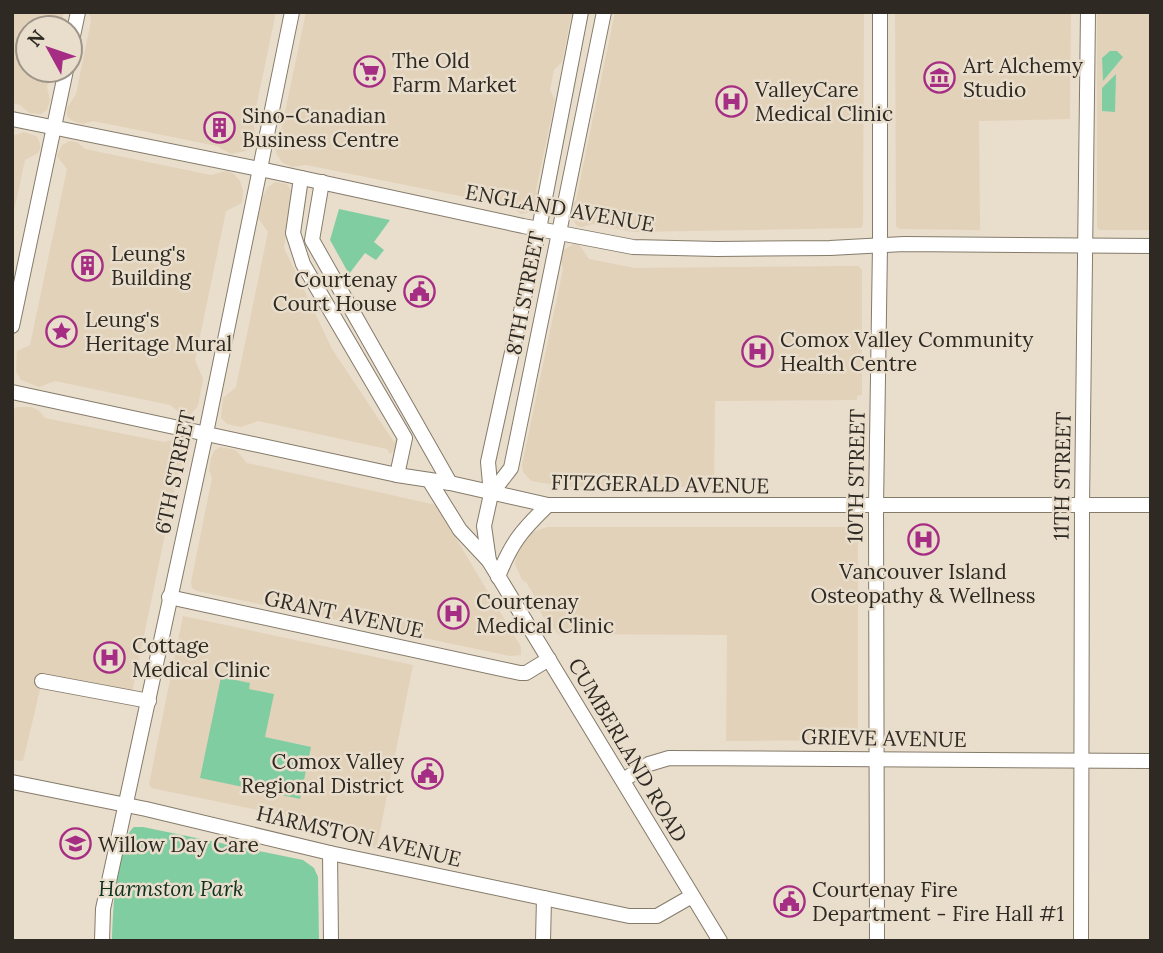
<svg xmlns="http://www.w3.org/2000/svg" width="1163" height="953" viewBox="0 0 1163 953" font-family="Lora,serif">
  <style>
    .built { fill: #e2d2ba }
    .green { fill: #81cda2 }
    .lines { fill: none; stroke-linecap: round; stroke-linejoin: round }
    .minor-casing { stroke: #857b6a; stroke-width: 16 }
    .minor { stroke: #fff; stroke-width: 14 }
    .labels { text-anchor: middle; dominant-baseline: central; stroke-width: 5; stroke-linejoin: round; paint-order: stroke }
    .poi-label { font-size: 21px; fill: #2e2a23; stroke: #e9ddcc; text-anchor: start }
    .street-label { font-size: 21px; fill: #2e2a23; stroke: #e9ddcc }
    .park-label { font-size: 21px; font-style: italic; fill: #0f3220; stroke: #e9ddcc }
  </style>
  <rect width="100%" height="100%" fill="#e9ddcc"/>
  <!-- built -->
  <g class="built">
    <polygon points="12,12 64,12 60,28 28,28 28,70 51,70 47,87 50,100 47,110 41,114 29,113 20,105 12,103"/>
    <polygon points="89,12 276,12 253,122 256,136 252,145 246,151 231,154 217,146 93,121 82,124 71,120 67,116 67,108 76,94 91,21"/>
    <polygon points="306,12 572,12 562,62 554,70 550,90 555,100 536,190 540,202 535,211 521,214 510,206 306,165 292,167 283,163 277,155 274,143 281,131"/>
    <polygon points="615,12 864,12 863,224 861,228 633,232 593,224 582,227 577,226 570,216 570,206 576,200"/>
    <polygon points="895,12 1071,12 1070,119 979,121 980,230 900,229 896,227"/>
    <polygon points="1097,12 1151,12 1151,230 1100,230 1097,228"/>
    <polygon points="24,132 36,136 40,143 40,149 38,153 25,160 12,220 12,136"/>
    <polygon points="70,141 77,142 85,149 211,175 226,171 234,174 240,181 243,191 242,203 226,211 214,269 195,360 203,379 198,406 190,415 183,415 170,405 55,381 39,387 21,380 16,371 17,351 30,345 67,169 57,156 62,145"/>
    <polygon points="275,182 287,184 292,193 284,248 332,349 394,442 397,437 395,449 390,454 387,449 258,421 241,427 227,424 221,418 223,398 236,387 268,232 258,218 263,196 268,187"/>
    <polygon points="575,243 580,246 589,259 635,268 858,266 862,270 862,395 857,396 857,400 715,401 714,487 568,487 531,481 523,472 522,465 563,269 560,257 562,251"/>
    <polygon points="17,407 31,407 38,410 45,418 164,442 179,438 185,441 188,446 187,458 178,472 131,698 42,681 23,761 12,760 12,410"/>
    <polygon points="220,447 236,450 247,463 436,505 521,647 521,655 510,656 197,591 192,588 191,582 212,478 209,470 211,458 214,451"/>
    <polygon points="547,527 858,527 858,740 726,741 727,635 558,634 553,627 548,625 533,599 534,595 526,582 522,580 515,564 516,553 530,533"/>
    <polygon points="183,616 413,665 376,851 361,831 151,788 149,784"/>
  </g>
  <!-- green -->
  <g class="green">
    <polygon points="1110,51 1117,51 1123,57 1103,81 1102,58"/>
    <polygon points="1116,74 1115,112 1102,111 1102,88"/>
    <polygon points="339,209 390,220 374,242 384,250 376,260 365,253 349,274 330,240"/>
    <polygon points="221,677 250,683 249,689 274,694 265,737 311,747 300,799 200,778"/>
    <path d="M134,827H143L303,860L314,868L318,877L319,941H112C113,916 115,842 134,827Z"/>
  </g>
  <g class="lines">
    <defs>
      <g id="minor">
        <polyline points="70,50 78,12"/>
        <polyline points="12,119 274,172 523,226 633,247 717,249 830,248 904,244 1151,246"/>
        <polyline points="301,178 293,233 303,264 405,438 397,475"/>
        <polyline points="322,182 312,240 450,483"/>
        <polyline points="12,326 66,70"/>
        <polyline points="12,392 397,475 450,483 548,505 1151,505"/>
        <polyline points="429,480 460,530 489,561 720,941"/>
        <polyline points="491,494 511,468 604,12"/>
        <polyline points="489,561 484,526 491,494 488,462 539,229 581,12"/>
        <path d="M498,577C511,543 522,530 548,505"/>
        <polyline points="169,597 520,673 526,673 549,659"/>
        <polyline points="42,681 149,701"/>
        <polyline points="623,780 649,764 669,758 1151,761"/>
        <polyline points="12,782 146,809 330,853 629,916 657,916 692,896"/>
        <polyline points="330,853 331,941"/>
        <polyline points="102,941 103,909 206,433 292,12"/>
        <polyline points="543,941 544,898"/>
        <polyline points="877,941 876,506 880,246 880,12"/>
        <polyline points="1081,941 1082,505 1088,12"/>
      </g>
    </defs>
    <!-- minor casing -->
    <use href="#minor" class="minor-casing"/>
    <!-- minor -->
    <use href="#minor" class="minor"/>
  </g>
  <!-- icons -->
  <defs>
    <symbol id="supermarket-ring" viewBox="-11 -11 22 22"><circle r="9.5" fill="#e9ddcc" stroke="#a62d84" stroke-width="1.5"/><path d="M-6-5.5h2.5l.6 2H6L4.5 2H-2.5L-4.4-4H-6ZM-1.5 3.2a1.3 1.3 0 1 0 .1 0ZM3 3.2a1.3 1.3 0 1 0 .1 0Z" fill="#a62d84"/></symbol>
    <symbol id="museum-ring" viewBox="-11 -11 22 22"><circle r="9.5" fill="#e9ddcc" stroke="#a62d84" stroke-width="1.5"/><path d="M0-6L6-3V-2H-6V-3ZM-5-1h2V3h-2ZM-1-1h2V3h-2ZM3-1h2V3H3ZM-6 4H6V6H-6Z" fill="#a62d84"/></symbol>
    <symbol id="hospital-ring" viewBox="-11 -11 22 22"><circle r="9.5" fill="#e9ddcc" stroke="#a62d84" stroke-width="1.5"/><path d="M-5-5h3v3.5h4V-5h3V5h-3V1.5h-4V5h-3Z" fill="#a62d84"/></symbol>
    <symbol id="building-ring" viewBox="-11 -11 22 22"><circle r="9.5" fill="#e9ddcc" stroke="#a62d84" stroke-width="1.5"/><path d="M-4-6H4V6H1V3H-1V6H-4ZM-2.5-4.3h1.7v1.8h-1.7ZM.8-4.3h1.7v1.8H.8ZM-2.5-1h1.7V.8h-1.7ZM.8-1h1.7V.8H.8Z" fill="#a62d84"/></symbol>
    <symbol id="civic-ring" viewBox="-11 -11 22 22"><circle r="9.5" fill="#e9ddcc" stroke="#a62d84" stroke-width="1.5"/><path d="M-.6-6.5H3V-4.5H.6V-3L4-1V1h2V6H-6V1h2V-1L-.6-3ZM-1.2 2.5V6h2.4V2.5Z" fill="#a62d84"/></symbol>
    <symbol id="sight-ring" viewBox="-11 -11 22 22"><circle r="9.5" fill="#e9ddcc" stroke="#a62d84" stroke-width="1.5"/><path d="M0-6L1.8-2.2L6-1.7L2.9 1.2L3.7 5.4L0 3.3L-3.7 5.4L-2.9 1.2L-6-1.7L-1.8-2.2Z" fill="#a62d84"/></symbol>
    <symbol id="school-ring" viewBox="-11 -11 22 22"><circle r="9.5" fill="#e9ddcc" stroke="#a62d84" stroke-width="1.5"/><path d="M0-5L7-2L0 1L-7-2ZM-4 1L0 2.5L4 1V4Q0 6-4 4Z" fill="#a62d84"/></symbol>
  </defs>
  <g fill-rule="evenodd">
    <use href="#supermarket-ring" x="352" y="54" width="35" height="35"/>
    <use href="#museum-ring" x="922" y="60" width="35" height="35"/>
    <use href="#hospital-ring" x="714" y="84" width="35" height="35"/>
    <use href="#building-ring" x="202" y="110" width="35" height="35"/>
    <use href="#building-ring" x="70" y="248" width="35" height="35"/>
    <use href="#civic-ring" x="402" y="274" width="35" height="35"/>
    <use href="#sight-ring" x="44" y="314" width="35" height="35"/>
    <use href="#hospital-ring" x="740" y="334" width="35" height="35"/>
    <use href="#hospital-ring" x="906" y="522" width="35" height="35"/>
    <use href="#hospital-ring" x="436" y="596" width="35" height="35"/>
    <use href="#hospital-ring" x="92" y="640" width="35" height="35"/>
    <use href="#civic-ring" x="410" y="756" width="35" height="35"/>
    <use href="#school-ring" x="58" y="826" width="35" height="35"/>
    <use href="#civic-ring" x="772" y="884" width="35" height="35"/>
  </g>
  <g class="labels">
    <!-- poi labels -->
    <g class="poi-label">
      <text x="392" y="60">The Old<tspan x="392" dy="24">Farm Market</tspan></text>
      <text x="963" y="65">Art Alchemy<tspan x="963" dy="24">Studio</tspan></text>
      <text x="755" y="89">ValleyCare<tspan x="755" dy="24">Medical Clinic</tspan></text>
      <text x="242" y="115">Sino-Canadian<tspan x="242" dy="24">Business Centre</tspan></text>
      <text x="111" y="253">Leung's<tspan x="111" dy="24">Building</tspan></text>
      <text x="397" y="279" text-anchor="end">Courtenay<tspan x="397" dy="24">Court House</tspan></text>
      <text x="85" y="319">Leung's<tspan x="85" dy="24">Heritage Mural</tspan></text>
      <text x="780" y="339">Comox Valley Community<tspan x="780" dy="24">Health Centre</tspan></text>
      <text x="923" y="571" text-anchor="middle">Vancouver Island<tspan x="923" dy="24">Osteopathy &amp; Wellness</tspan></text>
      <text x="476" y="601">Courtenay<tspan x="476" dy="24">Medical Clinic</tspan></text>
      <text x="132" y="645">Cottage<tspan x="132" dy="24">Medical Clinic</tspan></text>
      <text x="404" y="761" text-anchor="end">Comox Valley<tspan x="404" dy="24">Regional District</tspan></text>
      <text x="98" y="844">Willow Day Care</text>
      <text x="812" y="889">Courtenay Fire<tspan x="812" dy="24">Department - Fire Hall #1</tspan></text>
    </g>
    <!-- street labels -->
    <g class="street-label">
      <text transform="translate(560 208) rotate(10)">ENGLAND AVENUE</text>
      <text transform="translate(525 293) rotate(-79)">8TH STREET</text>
      <text transform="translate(175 472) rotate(-78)">6TH STREET</text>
      <text transform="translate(856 476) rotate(-89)">10TH STREET</text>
      <text transform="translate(1062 476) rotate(-89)">11TH STREET</text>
      <text transform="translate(660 484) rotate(1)">FITZGERALD AVENUE</text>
      <text transform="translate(344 614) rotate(12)">GRANT AVENUE</text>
      <text transform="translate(884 738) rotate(1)">GRIEVE AVENUE</text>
      <text transform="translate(628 750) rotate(59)">CUMBERLAND ROAD</text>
      <text transform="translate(359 836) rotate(13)">HARMSTON AVENUE</text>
    </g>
    <!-- park labels -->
    <g class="park-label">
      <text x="171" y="888">Harmston Park</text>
    </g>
  </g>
  <!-- border -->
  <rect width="1163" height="953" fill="none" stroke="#2e2a23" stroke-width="28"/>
  <!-- north arrow -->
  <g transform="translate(49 49) rotate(310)"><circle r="33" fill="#e9ddcc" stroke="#9e9588" stroke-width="2"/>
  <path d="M0-5L12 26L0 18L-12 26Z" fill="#a62d84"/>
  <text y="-10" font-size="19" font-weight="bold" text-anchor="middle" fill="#2e2a23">N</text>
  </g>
</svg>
